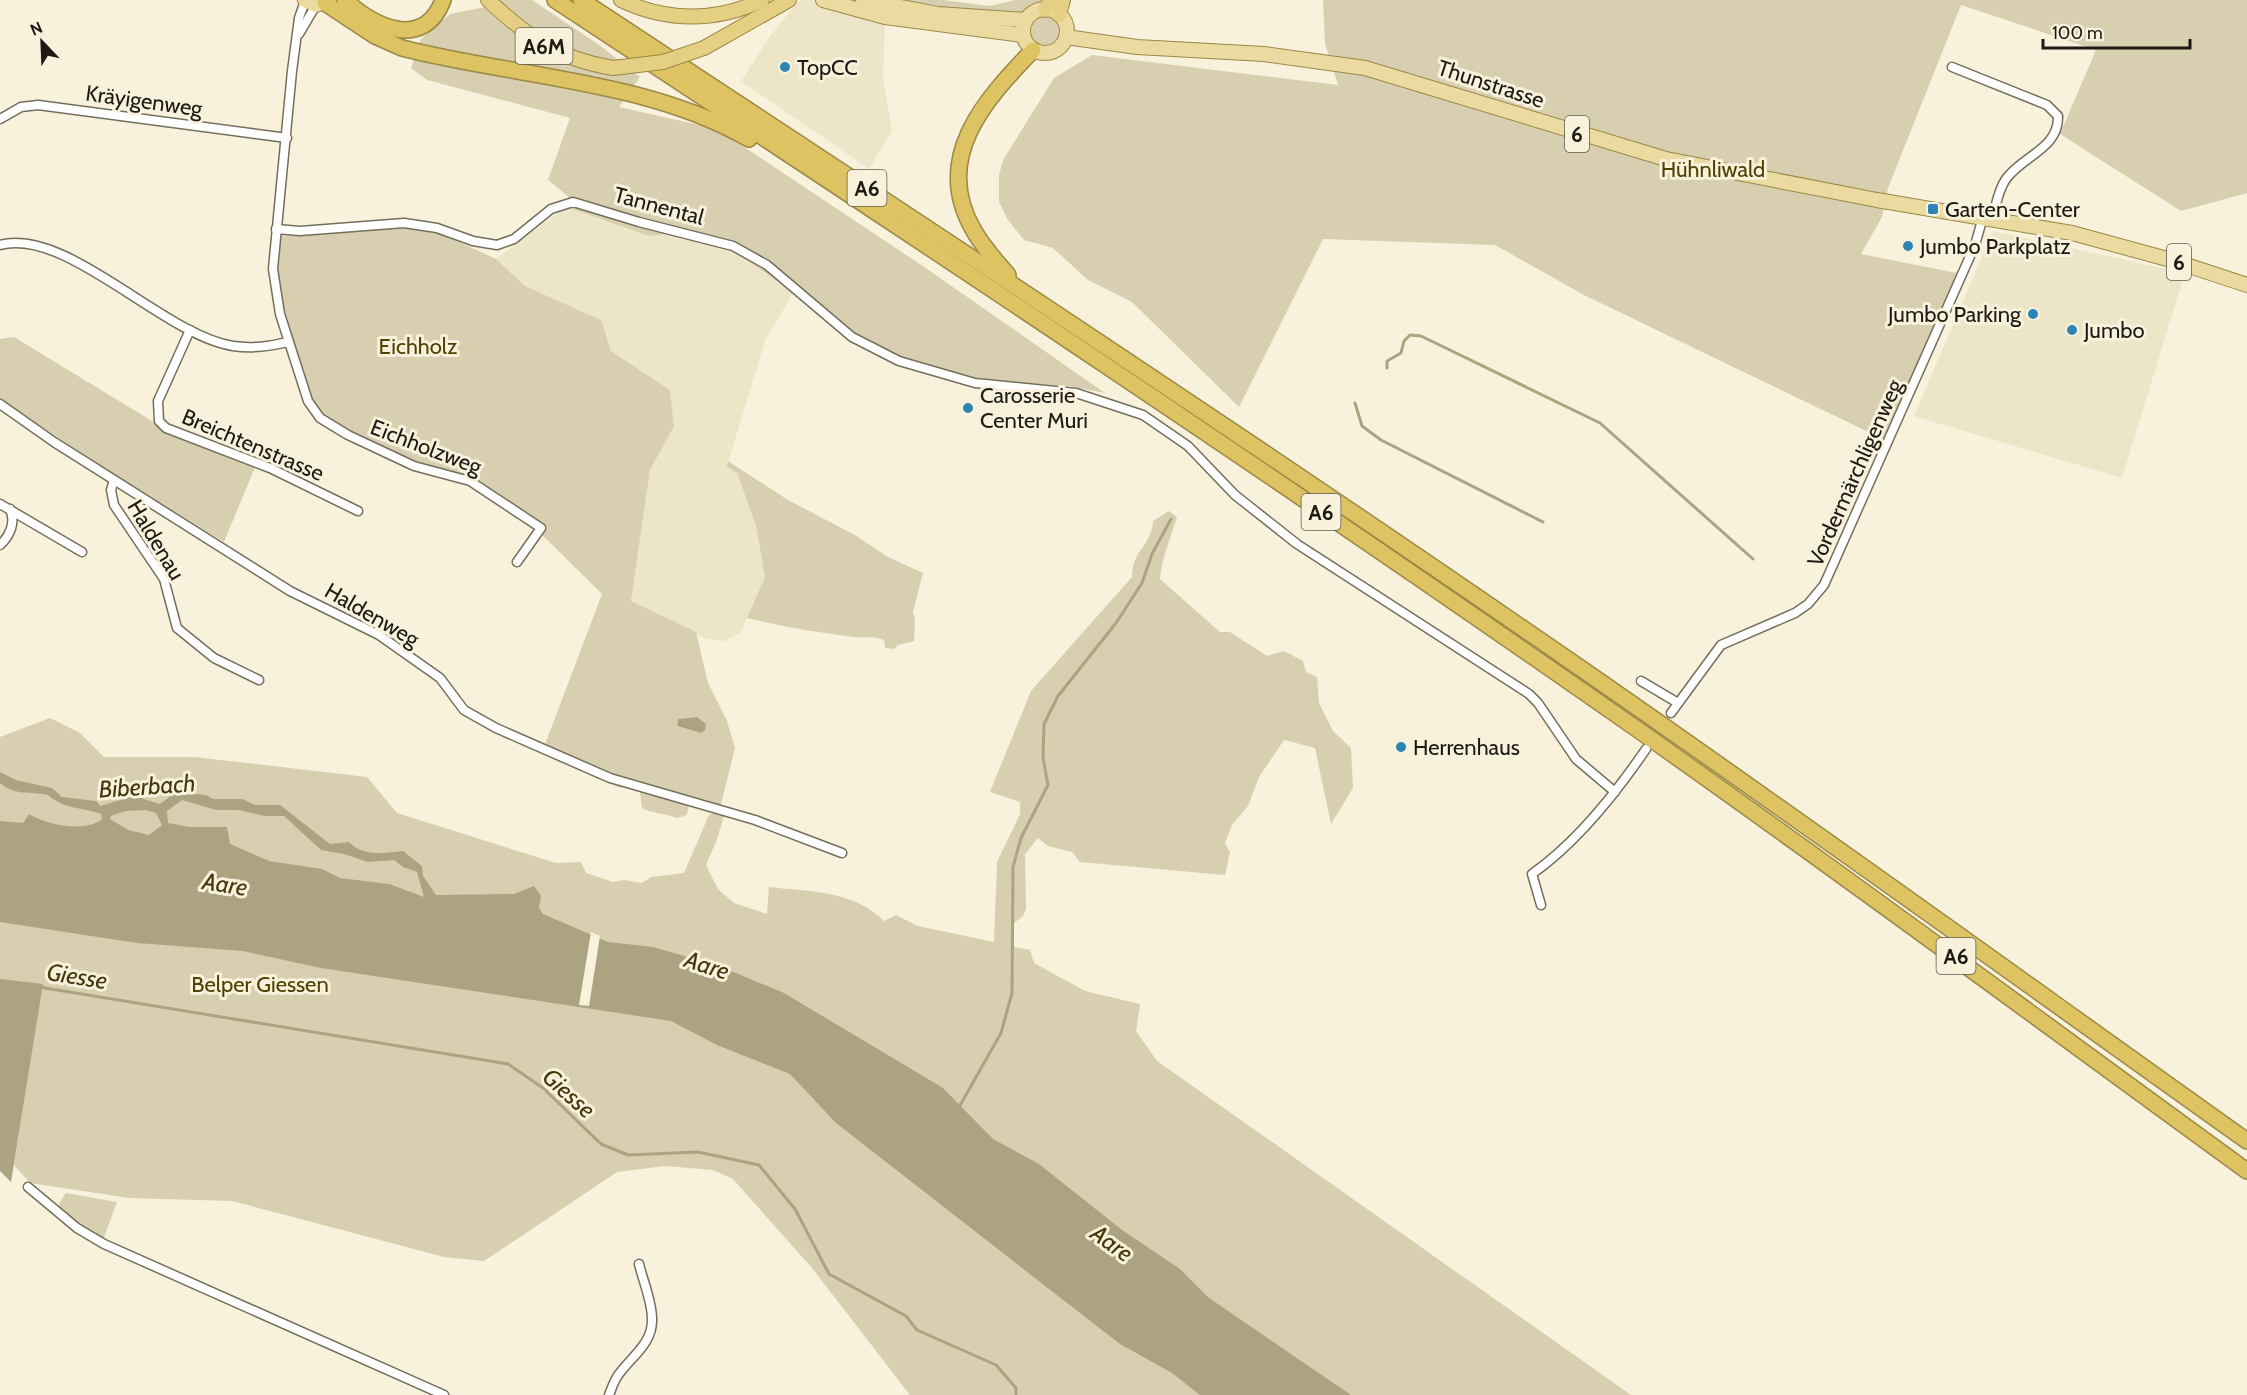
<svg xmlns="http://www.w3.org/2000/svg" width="2247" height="1395" viewBox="0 0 2247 1395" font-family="Cabin,sans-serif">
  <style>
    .built { fill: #ede5c8 }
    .green { fill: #d7cfaf; fill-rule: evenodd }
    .water { fill: #aca380; fill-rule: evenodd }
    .pier { fill: #f8f2dc }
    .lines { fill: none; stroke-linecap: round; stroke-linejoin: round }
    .stream { stroke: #aca380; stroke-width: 3 }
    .minor-casing { stroke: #746f5c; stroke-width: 11 }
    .primary-casing { stroke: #9a8846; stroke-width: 16 }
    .trunk-casing { stroke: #9a8846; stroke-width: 16 }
    .motorway-casing { stroke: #9a8846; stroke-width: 18 }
    .minor { stroke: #fff; stroke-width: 8 }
    .primary { stroke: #ebdba1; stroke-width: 14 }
    .trunk { stroke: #e4cf82; stroke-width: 14 }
    .motorway { stroke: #dec362; stroke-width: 15 }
    .trunk-bridge-casing { stroke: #9a8846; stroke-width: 16; stroke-linecap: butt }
    .trunk-bridge { stroke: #e4cf82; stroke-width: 14 }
    .poi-dot { fill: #2c86b4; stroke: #f8f2dc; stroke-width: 2 }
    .labels { text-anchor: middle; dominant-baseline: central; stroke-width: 6; stroke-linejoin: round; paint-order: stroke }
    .shield { fill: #f8f2dc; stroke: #5e5b4f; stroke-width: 1.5 }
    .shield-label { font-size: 21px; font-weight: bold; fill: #1c1a12 }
    .poi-label { font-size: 22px; fill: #1c1a12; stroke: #f8f2dc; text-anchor: start }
    .street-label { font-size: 22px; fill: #1c1a12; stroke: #f8f2dc }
    .park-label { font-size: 22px; fill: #504100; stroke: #f8f2dc }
    .water-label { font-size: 24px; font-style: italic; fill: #44380a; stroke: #f8f2dc }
  </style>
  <rect width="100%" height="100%" fill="#f8f2dc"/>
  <!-- built -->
  <g class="built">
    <polygon points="800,0 812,0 885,21 883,78 892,131 869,169 741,81 771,35"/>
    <polygon points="566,207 649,236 667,234 733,251 793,293 765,341 727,466 737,473 756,526 765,577 741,632 725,641 707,639 631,601 650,470 674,426 670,390 611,351 601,320 525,286 496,259"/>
    <polygon points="1993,231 2185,273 2122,478 1914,416"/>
  </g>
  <!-- green -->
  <g class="green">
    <polygon points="499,0 532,0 598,44 640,77 619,107 717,129 930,271 1105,393 1069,386 987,381 917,364 873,346 733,251 667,234 649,236 566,207 570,198 548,180 570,118 427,80 411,68 421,39 450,14 490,6"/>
    <polygon points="879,0 943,0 990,6 1015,0 1047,0 1024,15 958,13"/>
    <polygon points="1323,0 2247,0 2247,193 2181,211 2060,134 2096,50 1961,5 1888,188 1882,217 1861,254 1957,273 1887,441 1584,295 1495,245 1323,239 1239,407 1132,302 1088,280 1053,248 1024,240 1008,220 999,202 999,175 1003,160 1054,78 1092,55 1338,85 1325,43"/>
    <circle cx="1045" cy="31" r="16"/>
    <path d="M386,227L421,228L446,236L496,259L525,286L601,320L611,351L670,390L674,426L650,470L631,601L696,632L708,683L727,721L735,748L720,808L689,803L687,815L677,818C665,813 654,814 642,808L640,792L629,784L621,788L596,777L544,747L602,594L527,520L471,482L429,470L321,417C300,385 281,320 275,282C272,268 277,250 278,236ZM697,717L701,733L677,726L678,719Z"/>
    <polygon points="14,337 165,429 256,465 224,542 106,469 0,399 0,339"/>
    <path d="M728,461L788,500L855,535L888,557L923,573L913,612L915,620L914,641L898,645L894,649L885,648L884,640C875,636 863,638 852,637C817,632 782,627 747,618L765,577L756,526L737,473L726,466Z"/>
    <path d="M1169,511L1177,517C1171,538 1162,556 1160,579L1220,632H1230L1267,656L1284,651L1303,661L1306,672L1317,677L1319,703L1333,731L1351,748L1353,788L1331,824L1315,748L1284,740L1259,777L1248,806L1232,825L1225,843L1230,852L1225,875L1080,862L1072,852L1048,846L1038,838L1025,854L1026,909L1023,916L1014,923V947L1030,950L1034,963L1085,991L1140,1004L1136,1031L1157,1061L1631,1395H910L812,1268L733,1179L713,1170L665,1166L617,1172L484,1261L444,1257L232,1201L129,1198L30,1183L14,1165L41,994L0,988V737L50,718L80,733L104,757H195L367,777L397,813L556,863L581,862L586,873L613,882L624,880L642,883L651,877L684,873L709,815L715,813L724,816L716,842L706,865L718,889L734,903L767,914L769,887C811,892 853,890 884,921L896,915L918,926L994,942L997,862L1020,814V802L990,792L1031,691L1132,577C1132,549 1151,548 1153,521Z"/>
    <polygon points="66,1193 117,1202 103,1240 61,1211 59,1204"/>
  </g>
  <!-- water -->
  <g class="water">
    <polygon points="697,717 706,724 705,730 701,733 677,726 678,719"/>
    <path d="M0,772L16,780L52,788L62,797L96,801L100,806L134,796L160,804L176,792L206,795L213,799H242L255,805H280L330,844L349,842C363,857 384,853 403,851L422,866L423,876L436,895L514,894L534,886L541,896L539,908L543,914L608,942L653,947L719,966L784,993L943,1088L993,1139L1039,1164L1122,1230L1180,1269L1209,1298L1351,1395H1200L1172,1373L1120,1344L1031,1275L836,1123L790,1074L717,1045L671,1021L321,968L243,951L137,943L0,922V821L23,823L29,814C47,825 85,833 102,819L101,814C81,807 63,809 48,795C31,791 14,796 0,783ZM182,800L216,810H239L265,816H284L321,850L344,854L368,862L394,860L403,867L417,872L424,897L389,884L340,878L322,869L269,861L230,844L227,827H189L168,823L167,811ZM146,810L156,813L162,825L149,835L128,830L110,819L111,816L125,811Z"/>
    <polygon points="0,979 43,984 11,1182 0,1171"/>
  </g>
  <!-- pier -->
  <polygon class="pier" points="591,932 600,936 589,1006 579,1005"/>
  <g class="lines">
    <!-- stream -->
    <g class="stream">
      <polyline points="1387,368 1387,361 1401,353 1404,341 1410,335 1421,336 1600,423 1753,559"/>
      <polyline points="1355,403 1362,426 1381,440 1543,522"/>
      <polyline points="39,987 508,1064 543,1088 601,1144 628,1155 698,1152 759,1165 795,1209 829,1274 906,1316 917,1330 996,1365 1016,1388 1016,1395"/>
      <polyline points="958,1109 1001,1033 1012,993 1013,867 1021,838 1048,785 1043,758 1044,724 1058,696 1116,623 1142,583 1152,554 1171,519"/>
    </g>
    <defs>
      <g id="minor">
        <polyline points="305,1 299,18 292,71 273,269 280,314 308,401 320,418 348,435 414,466 470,481 541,528 517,562"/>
        <polyline points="299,34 316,5"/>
        <path d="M1952,67L2047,105L2058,116C2059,149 2022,156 2006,179C1998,190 1996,206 1992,219"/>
        <polyline points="0,119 21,107 38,105 287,138"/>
        <polyline points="276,229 300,231 404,223 437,228 473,241 497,245 514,239 551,209 573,202 639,222 733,246 767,265 852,337 899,361 975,383 1076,393 1143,415 1188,446 1235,495 1297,544 1529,694 1538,703 1576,759 1615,792"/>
        <path d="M0,245C67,227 163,335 233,346C253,349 270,346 288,342"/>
        <polyline points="190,330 158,401 159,421 166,428 270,468 358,511"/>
        <polyline points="0,404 54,442 290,591 379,635 440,678 464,710 496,728 610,778 755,820 842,853"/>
        <polyline points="114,480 111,490 114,505 164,579 177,628 214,658 259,680"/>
        <polyline points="0,504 82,552"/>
        <path d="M0,545C10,536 16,522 10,509"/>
        <polyline points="1641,681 1678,703"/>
        <polyline points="1671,713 1721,645 1795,613 1808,604 1824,585 1975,245 1983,217"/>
        <path d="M1541,905L1532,874C1576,843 1616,793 1646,749"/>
        <polyline points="28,1187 77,1228 104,1244 444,1395"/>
        <path d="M609,1395C612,1388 614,1380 619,1374C632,1356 653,1343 652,1319C652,1301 643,1281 639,1264"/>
      </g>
      <g id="primary">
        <polyline points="305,0 316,5 329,0"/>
        <polyline points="823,0 885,17 1023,35"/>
        <polyline points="863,0 938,14 1026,20"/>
        <circle cx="1045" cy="31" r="22"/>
        <polyline points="1066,37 1137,47 1264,54 1365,68 1666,159 1877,200 2072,233 2171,260 2247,285"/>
      </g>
      <g id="trunk">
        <path d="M488,0C528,37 558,59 613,68"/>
        <path d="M621,0C667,22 717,22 762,0"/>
        <polyline points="1045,10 1051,0"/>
        <polyline points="1059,15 1063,0"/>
        <polyline points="704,48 789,0"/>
      </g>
      <g id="motorway">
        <path d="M345,0C373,27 424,51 443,0"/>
        <path d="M555,0C921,241 1286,483 1644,734C1847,877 2046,1025 2247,1171"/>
        <path d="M581,0C909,216 1237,431 1560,654C1791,813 2018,978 2247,1141"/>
        <path d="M325,3L375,36L402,48C515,77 647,80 749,139"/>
        <path d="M1008,275C996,261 983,247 974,231C931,158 985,100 1033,50"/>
      </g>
    </defs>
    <!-- minor casing -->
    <use href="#minor" class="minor-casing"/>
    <!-- primary casing -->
    <use href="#primary" class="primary-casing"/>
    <!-- trunk casing -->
    <use href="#trunk" class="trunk-casing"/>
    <!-- motorway casing -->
    <use href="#motorway" class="motorway-casing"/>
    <!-- minor -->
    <use href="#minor" class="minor"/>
    <!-- primary -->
    <use href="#primary" class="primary"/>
    <!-- trunk -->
    <use href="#trunk" class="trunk"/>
    <!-- motorway -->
    <use href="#motorway" class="motorway"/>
    <defs>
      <polyline id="trunk-bridge" points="613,68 663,62 704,48"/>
    </defs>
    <!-- trunk-bridge casing -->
    <use href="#trunk-bridge" class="trunk-bridge-casing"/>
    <!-- trunk-bridge -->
    <use href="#trunk-bridge" class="trunk-bridge"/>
  </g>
  <!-- markers -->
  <g class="poi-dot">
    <circle cx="785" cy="67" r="6"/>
    <rect x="1927" y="203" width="12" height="12" rx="3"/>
    <circle cx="1908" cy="246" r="6"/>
    <circle cx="2033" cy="314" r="6"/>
    <circle cx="2072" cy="330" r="6"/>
    <circle cx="968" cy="408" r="6"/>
    <circle cx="1401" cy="747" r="6"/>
  </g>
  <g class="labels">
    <!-- shield labels -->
    <g class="shield">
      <rect x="515.5" y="28" width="57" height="36" rx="4.5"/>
      <rect x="1565" y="116" width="24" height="36" rx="4.5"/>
      <rect x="847.5" y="170" width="39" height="36" rx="4.5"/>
      <rect x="2167" y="244" width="24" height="36" rx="4.5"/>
      <rect x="1301.5" y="494" width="39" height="36" rx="4.5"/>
      <rect x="1936.5" y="938" width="39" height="36" rx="4.5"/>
    </g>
    <g class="shield-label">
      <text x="544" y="46">A6M</text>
      <text x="1577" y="134">6</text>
      <text x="867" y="188">A6</text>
      <text x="2179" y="262">6</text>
      <text x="1321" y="512">A6</text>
      <text x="1956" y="956">A6</text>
    </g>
    <!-- poi labels -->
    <g class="poi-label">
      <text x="797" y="67">TopCC</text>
      <text x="1945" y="209">Garten-Center</text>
      <text x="1920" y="246">Jumbo Parkplatz</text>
      <text x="2021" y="314" text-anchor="end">Jumbo Parking</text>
      <text x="2084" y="330">Jumbo</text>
      <text x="980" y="395">Carosserie<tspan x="980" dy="25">Center Muri</tspan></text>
      <text x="1413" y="747">Herrenhaus</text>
    </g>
    <!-- street labels -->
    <g class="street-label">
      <text transform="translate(1491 84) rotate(18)">Thunstrasse</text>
      <text transform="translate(144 101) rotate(8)">Kräyigenweg</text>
      <text transform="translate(659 206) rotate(15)">Tannental</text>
      <text transform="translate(253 445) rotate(23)">Breichtenstrasse</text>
      <text transform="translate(426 447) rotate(21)">Eichholzweg</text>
      <text transform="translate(1855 473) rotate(-66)">Vordermärchligenweg</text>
      <text transform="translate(156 540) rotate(59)">Haldenau</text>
      <text transform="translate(372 615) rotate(30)">Haldenweg</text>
    </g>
    <!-- park labels -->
    <g class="park-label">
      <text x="1713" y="169">Hühnliwald</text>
      <text x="418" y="346">Eichholz</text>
      <text x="260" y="984">Belper Giessen</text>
    </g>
    <!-- water labels -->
    <g class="water-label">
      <text transform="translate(147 786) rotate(-4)">Biberbach</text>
      <text transform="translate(225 884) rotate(9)">Aare</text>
      <text transform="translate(707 965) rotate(18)">Aare</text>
      <text transform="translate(77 976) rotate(9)">Giesse</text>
      <text transform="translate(569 1093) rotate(42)">Giesse</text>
      <text transform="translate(1112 1243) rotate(36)">Aare</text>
    </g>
  </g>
  <!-- north arrow -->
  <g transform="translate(42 42) rotate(337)" stroke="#f8f2dc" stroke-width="4.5" paint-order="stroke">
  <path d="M0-4.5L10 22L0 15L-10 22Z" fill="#1c1a12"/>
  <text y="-9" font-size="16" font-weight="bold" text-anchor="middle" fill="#1c1a12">N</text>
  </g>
  <!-- scale -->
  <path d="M2043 39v9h147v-9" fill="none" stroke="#1c1a12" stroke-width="3"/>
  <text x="2052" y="39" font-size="18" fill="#1c1a12" stroke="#f8f2dc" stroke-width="4.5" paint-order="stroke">100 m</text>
</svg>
